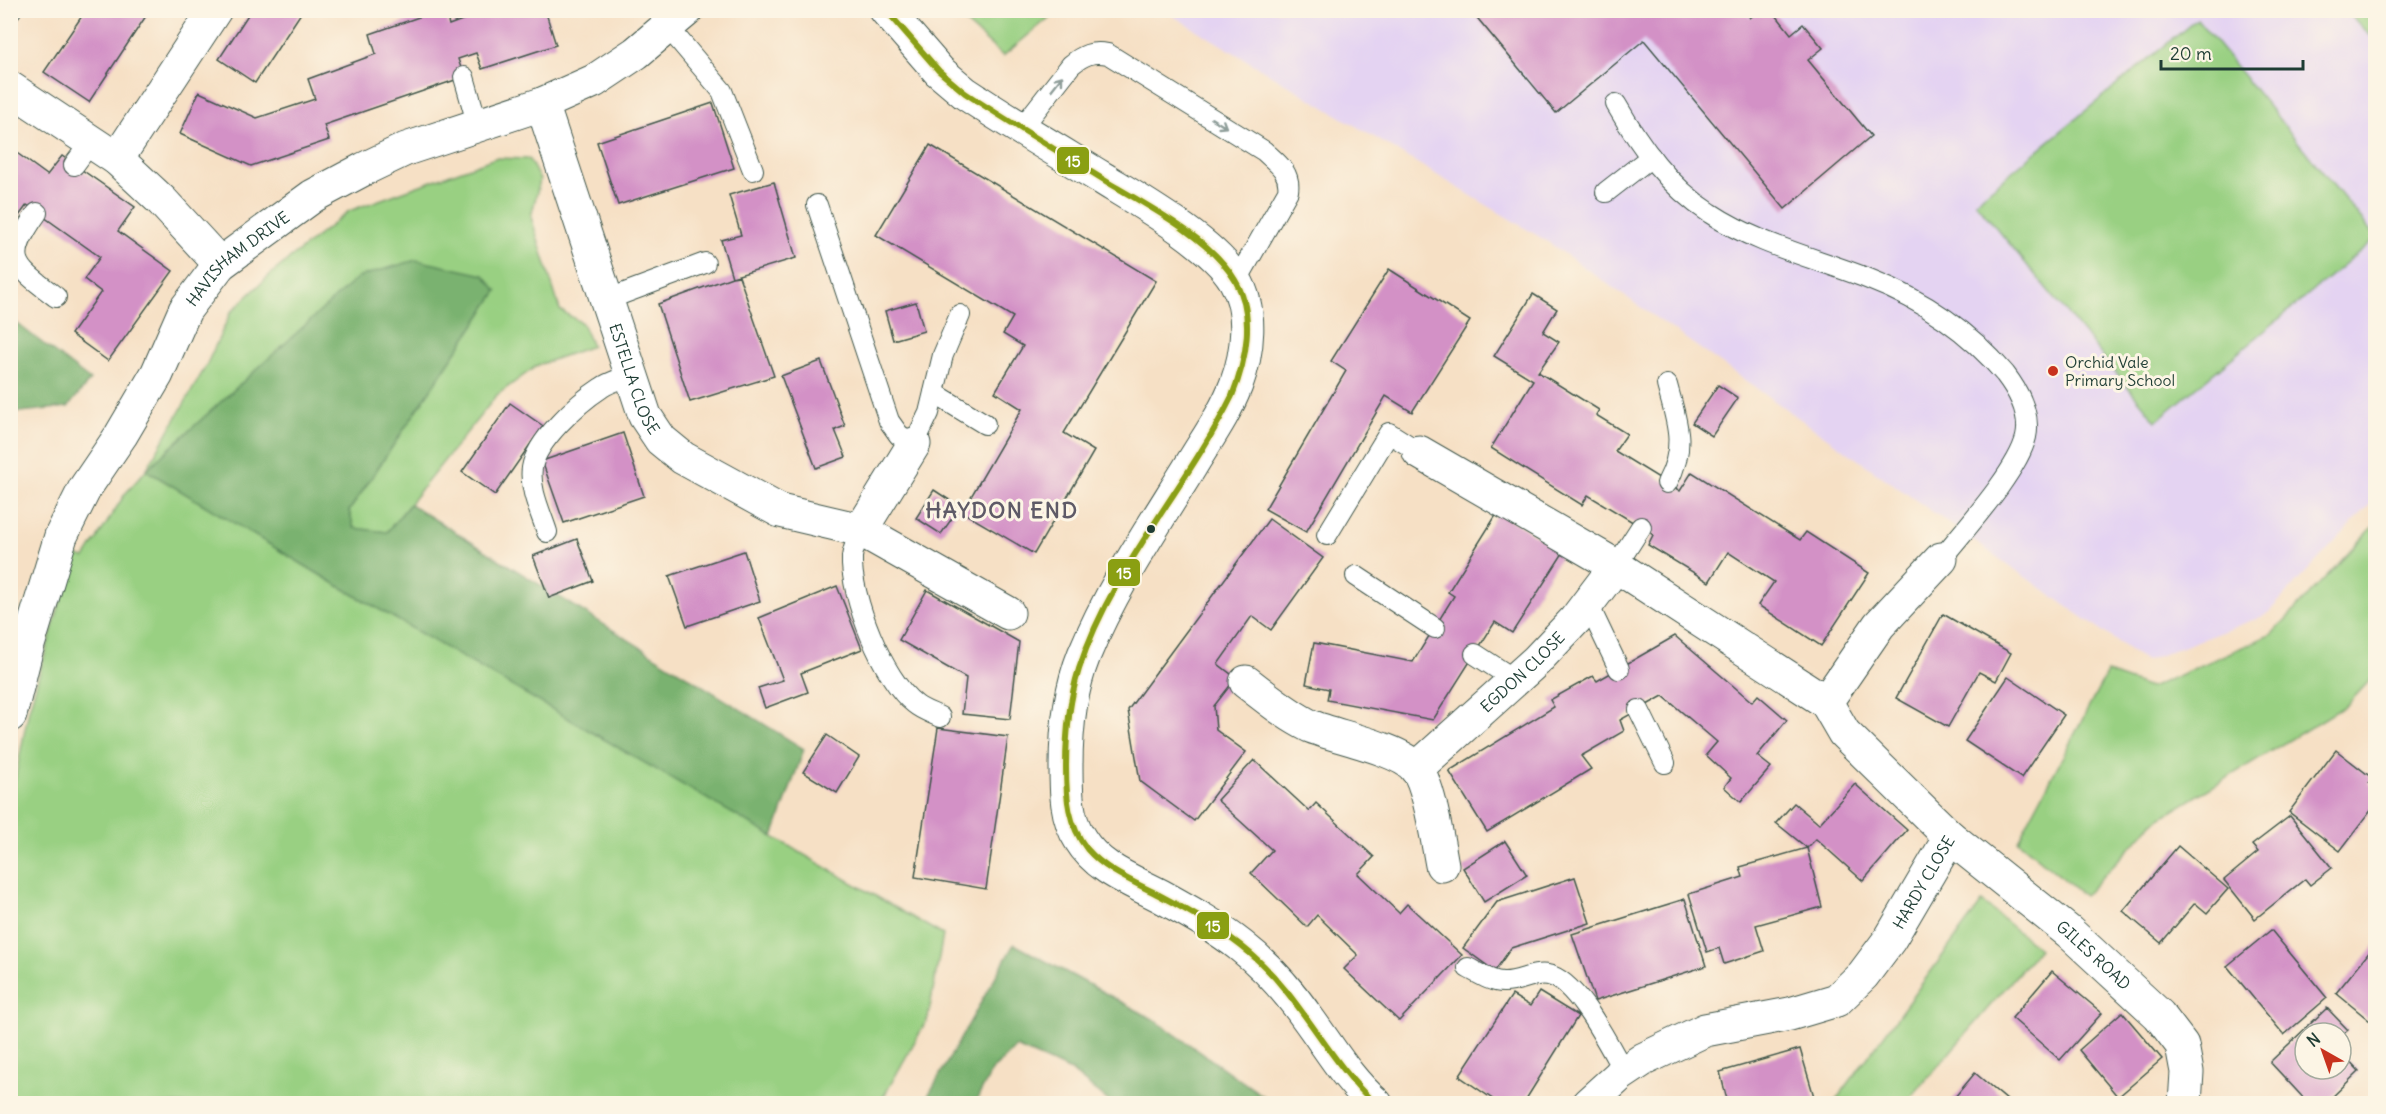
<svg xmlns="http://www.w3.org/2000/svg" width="2386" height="1114" viewBox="0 0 2386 1114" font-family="Delius,sans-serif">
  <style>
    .built { fill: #e4d3f2 }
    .green { fill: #99d082; stroke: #5c865b; stroke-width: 1.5 }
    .forest { fill: #7ab270; stroke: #4c7852; stroke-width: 1.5 }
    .building { fill: #d391c6 }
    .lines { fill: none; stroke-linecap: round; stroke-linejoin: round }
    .lane-casing { stroke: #3f554a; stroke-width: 22 }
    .street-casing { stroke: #3f554a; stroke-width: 35 }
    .lane { stroke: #fff; stroke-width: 20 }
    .street { stroke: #fff; stroke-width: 33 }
    .bus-1-casing { stroke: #fcf5e5; stroke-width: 10 }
    .bus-1 { stroke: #8a9f12; stroke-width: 6 }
    .oneway { stroke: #8f9e9a }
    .poi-dot { fill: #c8321e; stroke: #fcf5e5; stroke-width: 2 }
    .bus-dot { fill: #1f3d34; stroke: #fcf5e5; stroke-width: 2 }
    .labels { text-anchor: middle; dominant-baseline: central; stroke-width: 6; stroke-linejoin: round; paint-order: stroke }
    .street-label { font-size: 16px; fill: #1f3d34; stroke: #fcf5e5 }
    .poi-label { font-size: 16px; fill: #1f3d34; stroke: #fcf5e5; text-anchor: start }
    .district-label { font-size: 22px; font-weight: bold; letter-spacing: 1.5px; fill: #5e5a67; stroke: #fcf5e5 }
    .line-badge { stroke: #fcf5e5; stroke-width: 2 }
    .badge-label { font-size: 16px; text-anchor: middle; font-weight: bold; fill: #fff }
  </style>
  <rect width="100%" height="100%" fill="#fcf5e5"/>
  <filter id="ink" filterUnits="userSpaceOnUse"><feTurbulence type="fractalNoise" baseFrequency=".0167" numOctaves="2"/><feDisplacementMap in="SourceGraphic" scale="12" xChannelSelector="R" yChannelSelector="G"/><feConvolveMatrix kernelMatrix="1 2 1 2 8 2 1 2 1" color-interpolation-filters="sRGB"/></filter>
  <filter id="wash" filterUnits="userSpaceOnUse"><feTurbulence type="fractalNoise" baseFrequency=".008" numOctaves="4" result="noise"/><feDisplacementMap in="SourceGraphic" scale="24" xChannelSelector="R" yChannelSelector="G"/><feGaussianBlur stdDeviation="1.35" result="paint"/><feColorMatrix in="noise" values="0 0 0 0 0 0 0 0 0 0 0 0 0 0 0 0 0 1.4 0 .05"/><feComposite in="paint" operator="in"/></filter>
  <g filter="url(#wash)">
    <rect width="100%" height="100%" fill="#f6e0c5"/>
    <!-- built -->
    <polygon class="built" points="1165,11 2375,11 2375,499 2266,615 2145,661 1548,242"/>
    <!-- green -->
    <g class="green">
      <polygon points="952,11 1057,11 1003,56"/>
      <polygon points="2346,11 2375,11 2375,40"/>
      <polygon points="2197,19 2375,236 2375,239 2156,421 1975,202"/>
      <polygon points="495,158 529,159 540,180 531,217 560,310 582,323 592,346 538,365 497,395 387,532 354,529 349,511 497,291 146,470 332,582 943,935 928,1018 880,1103 19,1104 17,1100 11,1099 11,800 29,709 74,555 85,558 125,494 146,470 206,366 231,312 272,273 349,211"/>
      <polygon points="2375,525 2375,675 2347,705 2154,822 2084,896 2018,841 2107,673 2150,688 2272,634"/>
      <polygon points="1982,902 2039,949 1906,1103 1834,1103"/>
    </g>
    <!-- forest -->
    <g class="forest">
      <polygon points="416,260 484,275 497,291 349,511 354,528 387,532 410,504 804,749 773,837 332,582 146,470 358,277"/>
      <polygon points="10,318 90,380 68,407 11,413"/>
      <polygon points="1014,944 1153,1019 1273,1103 1111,1103 1071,1071 1016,1047 992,1070 975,1103 924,1103"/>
    </g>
    <g id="blocks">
      <!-- building -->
      <g class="building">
        <polygon points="86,10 150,10 89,102 44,72"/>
        <polygon points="251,10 303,10 255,83 219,59"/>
        <polygon points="439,10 445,10 449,25 465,19 462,10 552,10 546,13 556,45 482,69 476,53 458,59 464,77 324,125 329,140 251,166 180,134 199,92 257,118 315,99 308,79 376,54 370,34"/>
        <polygon points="1479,10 1744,10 1750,18 1760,10 1772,10 1791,34 1803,24 1823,48 1808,60 1871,136 1785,209 1644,40 1556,113 1474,14"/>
        <polygon points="713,103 734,168 618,205 597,142"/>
        <polygon points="930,145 1156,281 1064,433 1094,451 1034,554 962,512 1022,409 995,392 1023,346 1003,334 1013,317 876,235"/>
        <polygon points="10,148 47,175 62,156 135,207 118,231 173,271 108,361 71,334 101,292 84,279 100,257 27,205 10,228"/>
        <polygon points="774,182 796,258 732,277 739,276 774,376 690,402 658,304 732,277 721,240 741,235 729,195"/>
        <polygon points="1389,269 1470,321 1412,412 1386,396 1306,532 1265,509 1346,371 1331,361"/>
        <polygon points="1533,294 1557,309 1543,332 1559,342 1538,372 1599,410 1596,415 1627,434 1615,451 1680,491 1692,472 1800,540 1806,532 1869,573 1821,646 1758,605 1774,582 1728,552 1709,582 1648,545 1653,535 1641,527 1588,495 1582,505 1491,448 1533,380 1494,356"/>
        <polygon points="916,302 924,331 893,340 885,311"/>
        <polygon points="821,361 845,426 835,430 846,457 816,468 781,376"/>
        <polygon points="1718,385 1738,398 1712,436 1692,423"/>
        <polygon points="510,403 543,426 495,495 462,472"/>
        <polygon points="623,433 644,496 564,523 542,461"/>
        <polygon points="934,490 960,507 941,534 916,518"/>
        <polygon points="1498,512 1563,553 1512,633 1495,622 1433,720 1327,700 1329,689 1306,684 1314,643 1413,662 1454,596 1448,592"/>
        <polygon points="1269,519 1323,558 1271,630 1252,616 1218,664 1236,678 1214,706 1216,730 1246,752 1194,821 1140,781 1128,710"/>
        <polygon points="577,539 593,581 549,598 533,556"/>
        <polygon points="744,551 760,601 687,626 669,576"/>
        <polygon points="837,586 862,649 801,673 808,692 765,708 758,688 783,680 759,618"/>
        <polygon points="927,590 1019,642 1010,719 962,714 966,678 899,640"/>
        <polygon points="1943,614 2011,653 1996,681 1979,672 1948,727 1896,698"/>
        <polygon points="1675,636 1752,702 1758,695 1787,720 1757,756 1771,767 1741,802 1724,787 1731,778 1706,755 1717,742 1663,696 1620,720 1624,731 1581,756 1591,769 1487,832 1449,771 1554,707 1550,700 1593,676 1597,681"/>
        <polygon points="2008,677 2064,715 2021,778 1965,741"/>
        <polygon points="938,728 1008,737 986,889 915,877"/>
        <polygon points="827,735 859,757 837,793 803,772"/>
        <polygon points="2336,750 2372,778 2369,783 2376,788 2376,804 2340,851 2289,812"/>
        <polygon points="1254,760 1309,811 1316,803 1374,857 1358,874 1399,913 1407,904 1462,955 1399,1021 1344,969 1358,955 1317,915 1307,927 1251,873 1272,850 1217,800"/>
        <polygon points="1855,784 1907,830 1863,881 1816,839 1807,848 1822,907 1756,925 1764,951 1724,964 1719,948 1707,952 1689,894 1743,877 1740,867 1807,848 1776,823 1794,803 1819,824"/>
        <polygon points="2290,816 2332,868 2310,885 2305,879 2255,919 2224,880 2258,852 2252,845"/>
        <polygon points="1505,841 1527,875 1484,902 1463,868"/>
        <polygon points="2178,846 2228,889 2207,913 2195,903 2161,943 2123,911"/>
        <polygon points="1575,877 1590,923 1511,948 1495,971 1463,948 1497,902"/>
        <polygon points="1685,899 1706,966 1595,1001 1572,934"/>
        <polygon points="2271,930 2327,998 2284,1035 2227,966"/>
        <polygon points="2376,944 2376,1014 2370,1021 2336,993"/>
        <polygon points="2052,971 2102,1013 2060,1060 2012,1018"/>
        <polygon points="1539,992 1578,1016 1523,1104 1500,1104 1459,1076 1512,995 1530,1006"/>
        <polygon points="2327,1008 2348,1030 2341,1036 2341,1033 2305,1033 2305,1069 2341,1069 2341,1052 2359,1071 2325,1104 2309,1104 2270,1062"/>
        <polygon points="2122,1012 2162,1059 2118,1097 2079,1050"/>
        <polygon points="1800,1049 1815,1100 1803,1104 1728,1104 1720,1072"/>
        <polygon points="1975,1073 2008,1101 2006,1104 1949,1104"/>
      </g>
    </g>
  </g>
  <g filter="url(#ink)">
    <use href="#blocks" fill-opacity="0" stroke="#3f554a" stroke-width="1.5"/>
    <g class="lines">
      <defs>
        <g id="lane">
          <polyline points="10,11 11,10"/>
          <polyline points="668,27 722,91 753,170"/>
          <polyline points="464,77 478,126"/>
          <path d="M1616,104C1640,146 1669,187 1710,213C1758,245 1816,258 1869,279C1921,299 1969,331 2005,374C2018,391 2031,414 2026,437C2018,471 1965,529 1941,559"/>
          <path d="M1021,129L1071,65C1083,55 1092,51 1108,54L1264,151C1277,163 1291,172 1288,191L1236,282"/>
          <polyline points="74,165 91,142"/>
          <polyline points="1606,192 1651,157"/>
          <polyline points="817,205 889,421 899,435 914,444 929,413 943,355 960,315"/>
          <path d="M37,213C4,260 14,265 56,297"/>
          <polyline points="606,300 705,263"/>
          <path d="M1667,385C1677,423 1687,446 1667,483"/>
          <polyline points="934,393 985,424"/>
          <path d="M861,530C858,538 853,548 852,557C850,596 883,680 915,704C922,710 932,713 940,717"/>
          <path d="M547,532C541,513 529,489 532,468C536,441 578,403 601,388C609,382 621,379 631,375"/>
          <polyline points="1327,535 1389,433 1419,452"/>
          <polyline points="1616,566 1641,527"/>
          <polyline points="1356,576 1435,628"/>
          <polyline points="1588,604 1619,669"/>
          <polyline points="1475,654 1515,680"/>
          <polyline points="1639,710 1665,763"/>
          <path d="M1468,968C1478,973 1491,982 1503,982C1518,983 1533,972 1548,975C1577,980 1610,1048 1624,1072"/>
        </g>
        <g id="street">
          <path d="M886,10L939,71L965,93C1010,123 1056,150 1102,178C1139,201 1213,243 1235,280C1253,310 1248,353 1236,385C1225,414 1206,440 1190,467C1153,527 1111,589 1084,655C1070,690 1066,729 1066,767C1066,791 1066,818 1080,839C1098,869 1131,880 1161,896C1188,911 1217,927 1241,946C1267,966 1290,993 1309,1020C1331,1050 1348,1080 1376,1104"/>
          <polyline points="10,88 117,159 162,201 220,264"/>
          <path id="s1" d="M542,104L645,416L661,440L683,458L780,511L861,530L1008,613"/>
          <polyline points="117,159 215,10"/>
          <polyline points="1419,452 1616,566 1826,702"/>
          <polyline points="861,530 914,444"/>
          <path d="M1246,682C1266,697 1287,715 1310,726C1337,737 1398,748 1416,768C1429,783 1438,844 1442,865"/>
          <path id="s2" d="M10,715L25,655L61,536L85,488L121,435L157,374L185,310L220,264L313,196L364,169L406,149L542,104L594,81L636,53L687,10"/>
          <path id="s3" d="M1416,769L1536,661L1575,620L1616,566"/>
          <path id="s4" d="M1950,837L2069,932L2159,1015L2182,1045L2187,1072L2185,1104"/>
          <path id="s5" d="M1588,1104L1620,1075L1644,1059L1705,1030L1790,1014L1837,1000L1863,975L1890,939L1950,837L1844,733L1826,702L1879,625L1941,559"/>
        </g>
      </defs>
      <!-- lane casing -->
      <use href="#lane" class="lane-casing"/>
      <!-- street casing -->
      <use href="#street" class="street-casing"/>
      <!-- lane -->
      <use href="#lane" class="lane"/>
      <!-- street -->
      <use href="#street" class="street"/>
      <defs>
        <path id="bus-1" d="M886,10L939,71L965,93C1012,124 1061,153 1109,183C1150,207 1211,239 1235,280C1256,315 1246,361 1232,396C1186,489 1111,569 1079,669C1069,701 1066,734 1066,767C1066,797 1068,825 1087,849C1106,871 1134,882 1159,895C1191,912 1223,930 1251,954C1301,997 1327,1059 1375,1104"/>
      </defs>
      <!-- bus-1 casing -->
      <use href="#bus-1" class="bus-1-casing"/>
      <!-- bus-1 -->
      <use href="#bus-1" class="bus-1"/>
    </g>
    <!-- one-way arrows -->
    <defs><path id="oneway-shaft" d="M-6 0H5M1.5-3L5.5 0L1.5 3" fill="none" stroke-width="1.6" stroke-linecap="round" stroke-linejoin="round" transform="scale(1.5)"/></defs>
    <g class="oneway">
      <use href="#oneway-shaft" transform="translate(1057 83) rotate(-52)"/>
      <use href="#oneway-shaft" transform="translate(1219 123) rotate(32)"/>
    </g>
  </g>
  <!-- markers -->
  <circle class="poi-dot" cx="2053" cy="371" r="6"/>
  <circle class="bus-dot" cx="1151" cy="529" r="5"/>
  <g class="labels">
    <!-- street labels -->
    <g class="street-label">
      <text stroke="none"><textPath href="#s2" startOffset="519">HAVISHAM DRIVE</textPath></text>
      <text stroke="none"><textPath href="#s1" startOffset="290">ESTELLA CLOSE</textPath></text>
      <text stroke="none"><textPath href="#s3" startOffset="144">EGDON CLOSE</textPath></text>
      <text stroke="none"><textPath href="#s5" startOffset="422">HARDY CLOSE</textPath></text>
      <text stroke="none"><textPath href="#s4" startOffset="186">GILES ROAD</textPath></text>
    </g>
    <!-- poi labels -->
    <g class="poi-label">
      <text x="2065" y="362">Orchid Vale<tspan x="2065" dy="18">Primary School</tspan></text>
    </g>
    <!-- district labels -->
    <g class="district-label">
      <text x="1002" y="510">HAYDON END</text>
    </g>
  </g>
  <g class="line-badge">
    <rect x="1056" y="146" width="34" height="29" rx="6" fill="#8a9f12"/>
    <rect x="1107" y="558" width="34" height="29" rx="6" fill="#8a9f12"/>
    <rect x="1196" y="911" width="34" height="29" rx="6" fill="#8a9f12"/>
  </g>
  <g class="badge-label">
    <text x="1073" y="167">15</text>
    <text x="1124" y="579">15</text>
    <text x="1213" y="932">15</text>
  </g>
  <!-- margin -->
  <rect width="2386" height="1114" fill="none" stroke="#fcf5e5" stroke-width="36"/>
  <!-- north arrow -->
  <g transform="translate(2323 1051) rotate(320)"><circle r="28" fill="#fcf5e5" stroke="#a4ab9e" stroke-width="1.5"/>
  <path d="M0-4.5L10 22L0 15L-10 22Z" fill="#c8321e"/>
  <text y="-9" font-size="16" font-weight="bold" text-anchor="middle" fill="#1f3d34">N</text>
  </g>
  <!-- scale -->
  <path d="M2161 60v9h142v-9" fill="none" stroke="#1f3d34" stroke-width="3"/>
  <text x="2170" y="60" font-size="18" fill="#1f3d34" stroke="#fcf5e5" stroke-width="4.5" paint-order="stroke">20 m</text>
</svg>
